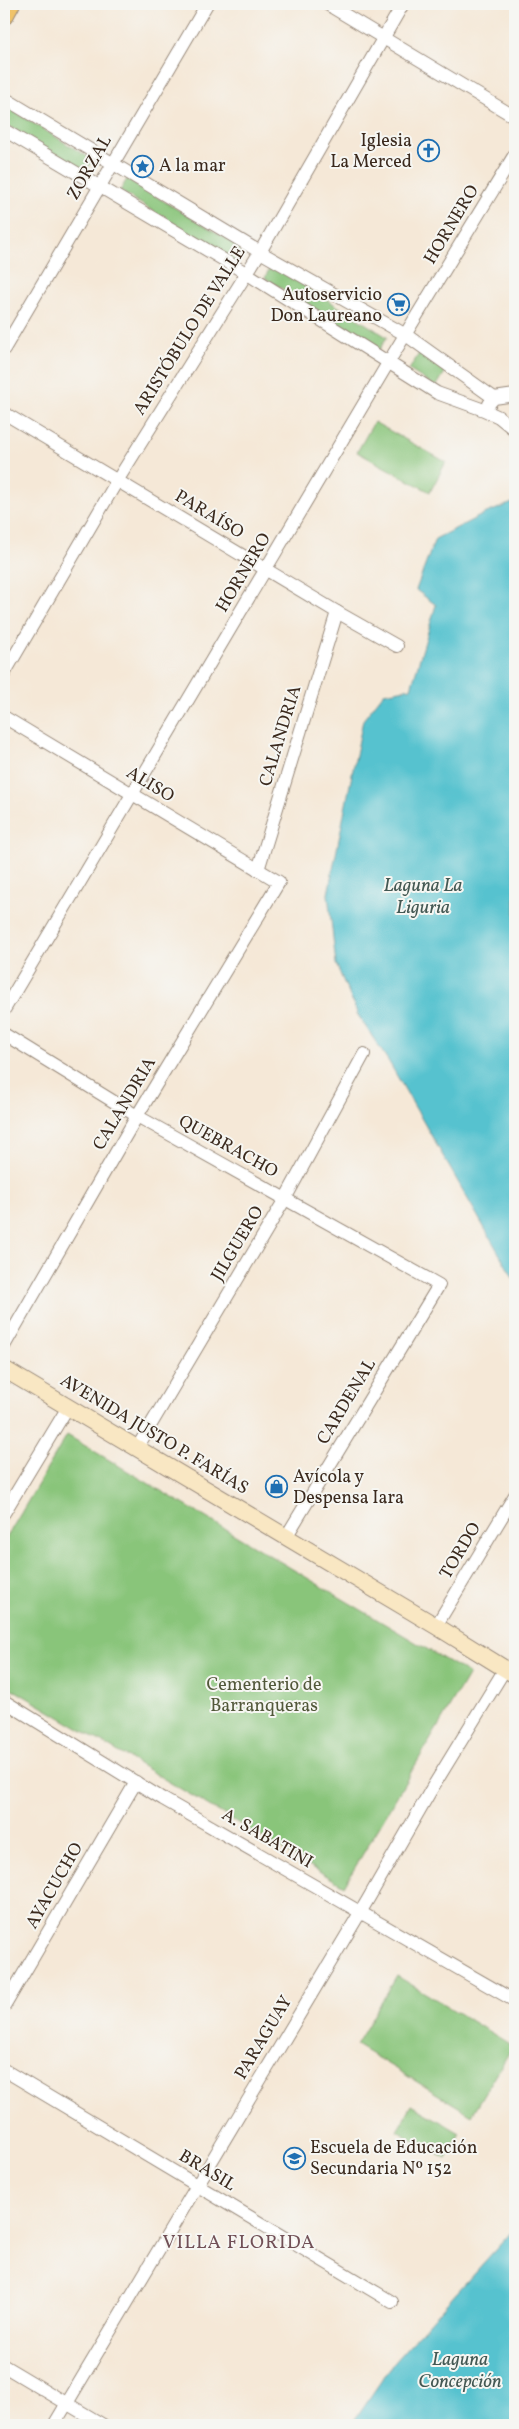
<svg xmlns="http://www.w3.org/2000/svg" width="519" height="2429" viewBox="0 0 519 2429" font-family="Vollkorn,serif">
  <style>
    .green { fill: #89c57a; stroke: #62784c }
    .water { fill: #56c2cf; stroke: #487676 }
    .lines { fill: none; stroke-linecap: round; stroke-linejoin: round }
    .street-casing { stroke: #98897a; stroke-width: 14 }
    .secondary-casing { stroke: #98897a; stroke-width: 18 }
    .primary-casing { stroke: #98897a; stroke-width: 21 }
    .street { stroke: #fff; stroke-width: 12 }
    .secondary { stroke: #f9e7c3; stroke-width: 16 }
    .primary { stroke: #f0c369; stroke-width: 19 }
    .labels { text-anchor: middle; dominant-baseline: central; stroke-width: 4; stroke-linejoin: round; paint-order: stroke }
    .poi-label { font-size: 18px; fill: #3b2a1e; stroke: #f6f6f2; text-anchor: start }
    .street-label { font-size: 18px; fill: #3b2a1e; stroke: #f6f6f2 }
    .park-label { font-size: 18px; fill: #52583a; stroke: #f6f6f2 }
    .water-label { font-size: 19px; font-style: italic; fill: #435853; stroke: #f6f6f2 }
    .neighbourhood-label { font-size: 19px; letter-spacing: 1px; fill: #715057; stroke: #f6f6f2 }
  </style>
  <rect width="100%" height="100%" fill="#f6f6f2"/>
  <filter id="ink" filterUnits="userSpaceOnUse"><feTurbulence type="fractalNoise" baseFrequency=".02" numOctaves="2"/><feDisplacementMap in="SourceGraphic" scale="10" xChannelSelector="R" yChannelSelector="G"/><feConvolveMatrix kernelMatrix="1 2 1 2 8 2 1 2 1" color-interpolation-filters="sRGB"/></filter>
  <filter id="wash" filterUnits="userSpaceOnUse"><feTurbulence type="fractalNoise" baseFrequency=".0096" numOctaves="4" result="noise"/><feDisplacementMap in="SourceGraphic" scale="20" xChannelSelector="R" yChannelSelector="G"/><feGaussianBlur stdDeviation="1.12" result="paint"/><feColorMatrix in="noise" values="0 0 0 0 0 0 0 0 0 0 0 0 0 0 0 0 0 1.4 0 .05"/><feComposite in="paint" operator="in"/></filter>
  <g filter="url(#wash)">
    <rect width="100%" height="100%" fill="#f5e8d7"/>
    <!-- green -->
    <g class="green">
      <polygon points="4,105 93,160 84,174 4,123"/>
      <polygon points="127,179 244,249 236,262 120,191"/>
      <polygon points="271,265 387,337 379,350 265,278"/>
      <polygon points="420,352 447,369 436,387 409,370"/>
      <polygon points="374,422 446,462 430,492 357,452"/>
      <polygon points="67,1435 469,1674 344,1886 4,1684 4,1542"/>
      <polygon points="397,1976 513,2046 472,2115 356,2045"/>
      <polygon points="412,2105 460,2133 446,2159 397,2131"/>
    </g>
    <!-- water -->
    <g class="water">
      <polygon points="515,502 515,1281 389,1062 358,1015 336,964 328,894 363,720 384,693 411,688 436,605 416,590 435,539 484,514"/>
      <polygon points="515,2228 515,2425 351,2425 394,2362"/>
    </g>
  </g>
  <g filter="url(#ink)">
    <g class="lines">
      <defs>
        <g id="street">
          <polyline points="327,4 515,117"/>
          <polyline points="4,98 260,252 406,335 494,398"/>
          <polyline points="4,130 246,273 437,393 484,410 499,417 515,430"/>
          <polyline points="4,349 207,4"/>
          <polyline points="489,404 494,398 515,395"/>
          <polyline points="4,413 337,612 397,646"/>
          <polyline points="4,674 117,481 260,252 403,4"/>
          <polyline points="4,717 279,882 137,1116 4,1346"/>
          <polyline points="258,870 337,612"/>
          <polyline points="4,1010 388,363 515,154"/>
          <polyline points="4,1034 137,1116 439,1285 286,1537"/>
          <polyline points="137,1448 285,1199 364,1054"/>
          <polyline points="4,1513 68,1407"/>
          <polyline points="436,1626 515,1495"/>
          <polyline points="4,1701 163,1799 515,2001"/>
          <polyline points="4,2007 136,1782"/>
          <polyline points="4,2070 392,2302"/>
          <polyline points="4,2366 103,2425"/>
          <polyline points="54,2425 367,1901 431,1790 505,1669"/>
        </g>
        <polyline id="secondary" points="4,1369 436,1626 515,1675"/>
        <polyline id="primary" points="4,15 10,4"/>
      </defs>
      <!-- street casing -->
      <use href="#street" class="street-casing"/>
      <!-- secondary casing -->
      <use href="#secondary" class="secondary-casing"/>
      <!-- primary casing -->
      <use href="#primary" class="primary-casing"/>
      <!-- street -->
      <use href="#street" class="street"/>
      <!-- secondary -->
      <use href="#secondary" class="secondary"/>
      <!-- primary -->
      <use href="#primary" class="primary"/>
    </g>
  </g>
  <!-- icons -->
  <defs>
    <symbol id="church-ring" viewBox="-11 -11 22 22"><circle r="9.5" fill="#f6f6f2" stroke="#1f6fb2" stroke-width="1.5"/><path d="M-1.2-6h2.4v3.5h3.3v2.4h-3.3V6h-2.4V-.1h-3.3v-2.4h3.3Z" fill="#1f6fb2"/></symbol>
    <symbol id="sight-ring" viewBox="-11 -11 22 22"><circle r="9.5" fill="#f6f6f2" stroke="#1f6fb2" stroke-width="1.5"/><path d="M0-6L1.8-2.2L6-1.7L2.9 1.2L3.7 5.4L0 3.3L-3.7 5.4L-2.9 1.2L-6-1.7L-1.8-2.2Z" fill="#1f6fb2"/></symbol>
    <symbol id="supermarket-ring" viewBox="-11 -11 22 22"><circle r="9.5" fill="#f6f6f2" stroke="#1f6fb2" stroke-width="1.5"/><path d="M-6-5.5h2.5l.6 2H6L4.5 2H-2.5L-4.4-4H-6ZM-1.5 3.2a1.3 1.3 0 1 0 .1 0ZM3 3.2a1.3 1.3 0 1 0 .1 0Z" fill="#1f6fb2"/></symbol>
    <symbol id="shop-ring" viewBox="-11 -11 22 22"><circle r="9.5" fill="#f6f6f2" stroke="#1f6fb2" stroke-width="1.5"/><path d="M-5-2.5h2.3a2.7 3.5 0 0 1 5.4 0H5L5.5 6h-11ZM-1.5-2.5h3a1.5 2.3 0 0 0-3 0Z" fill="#1f6fb2"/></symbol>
    <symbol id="school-ring" viewBox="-11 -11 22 22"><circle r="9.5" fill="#f6f6f2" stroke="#1f6fb2" stroke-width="1.5"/><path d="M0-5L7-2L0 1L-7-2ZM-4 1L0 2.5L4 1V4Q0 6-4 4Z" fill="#1f6fb2"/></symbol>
  </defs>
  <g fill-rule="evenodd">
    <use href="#church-ring" x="416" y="138" width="25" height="25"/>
    <use href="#sight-ring" x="130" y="154" width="25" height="25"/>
    <use href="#supermarket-ring" x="386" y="292" width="25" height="25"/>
    <use href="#shop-ring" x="264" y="1474" width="25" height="25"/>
    <use href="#school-ring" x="282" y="2146" width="25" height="25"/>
  </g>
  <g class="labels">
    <!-- poi labels -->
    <g class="poi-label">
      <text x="412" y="141" text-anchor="end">Iglesia<tspan x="412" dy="21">La Merced</tspan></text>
      <text x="159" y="166">A la mar</text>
      <text x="382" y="295" text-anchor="end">Autoservicio<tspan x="382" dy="21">Don Laureano</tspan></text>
      <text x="293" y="1477">Avícola y<tspan x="293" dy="21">Despensa Iara</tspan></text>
      <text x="310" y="2148">Escuela de Educación<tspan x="310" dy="21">Secundaria Nº 152</tspan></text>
    </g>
    <!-- street labels -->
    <g class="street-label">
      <text transform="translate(90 168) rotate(-60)">ZORZAL</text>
      <text transform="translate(452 225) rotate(-59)">HORNERO</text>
      <text transform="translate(190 331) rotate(-58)">ARISTÓBULO DE VALLE</text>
      <text transform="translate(209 515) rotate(31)">PARAÍSO</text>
      <text transform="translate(244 573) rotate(-59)">HORNERO</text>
      <text transform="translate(281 736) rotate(-73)">CALANDRIA</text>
      <text transform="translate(150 785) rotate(31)">ALISO</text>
      <text transform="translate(125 1104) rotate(-59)">CALANDRIA</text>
      <text transform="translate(228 1147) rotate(29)">QUEBRACHO</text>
      <text transform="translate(238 1244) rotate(-59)">JILGUERO</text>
      <text transform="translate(347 1402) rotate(-59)">CARDENAL</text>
      <text transform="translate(154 1435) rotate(31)">AVENIDA JUSTO P. FARÍAS</text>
      <text transform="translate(461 1551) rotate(-59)">TORDO</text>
      <text transform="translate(267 1839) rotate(30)">A. SABATINI</text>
      <text transform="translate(55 1886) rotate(-60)">AYACUCHO</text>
      <text transform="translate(264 2038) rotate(-59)">PARAGUAY</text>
      <text transform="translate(207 2171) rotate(31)">BRASIL</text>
    </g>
    <!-- park labels -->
    <g class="park-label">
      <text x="264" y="1685">Cementerio de<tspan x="264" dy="21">Barranqueras</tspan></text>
    </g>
    <!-- water labels -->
    <g class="water-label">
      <text x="423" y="886">Laguna La<tspan x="423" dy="22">Liguria</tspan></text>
      <text x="460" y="2360">Laguna<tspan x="460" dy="22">Concepción</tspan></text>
    </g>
    <!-- neighbourhood labels -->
    <g class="neighbourhood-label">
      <text x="239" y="2243">VILLA FLORIDA</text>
    </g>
  </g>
  <!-- margin -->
  <rect width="519" height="2429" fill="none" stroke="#f6f6f2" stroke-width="20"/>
</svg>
